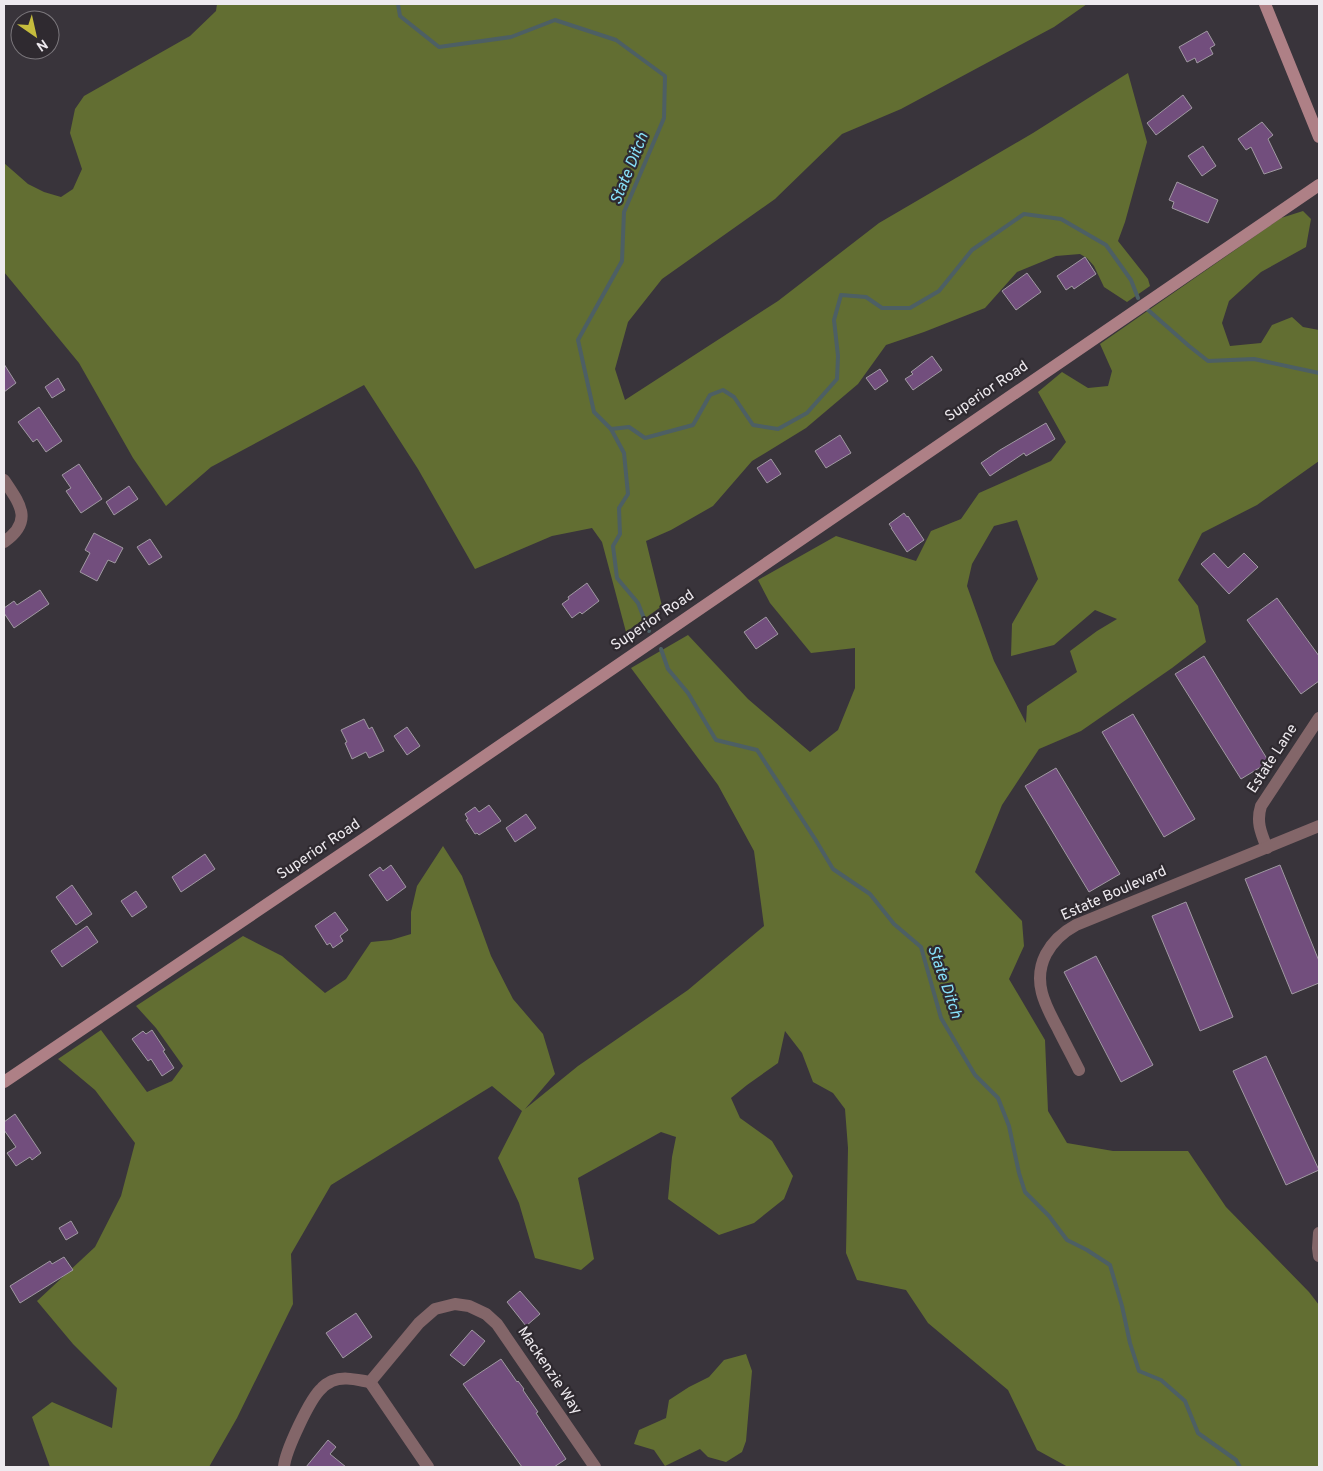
<svg xmlns="http://www.w3.org/2000/svg" width="1323" height="1471" viewBox="0 0 1323 1471" font-family="Overpass,sans-serif">
  <style>
    .forest { fill: #626e32; fill-rule: evenodd }
    .lines { fill: none; stroke-linecap: round; stroke-linejoin: round }
    .stream { stroke: #4d5f64; stroke-width: 4 }
    .building { fill: #724e7d; stroke: #a099a2 }
    .street { stroke: #836669; stroke-width: 12 }
    .secondary { stroke: #ae8086; stroke-width: 12 }
    .labels { text-anchor: middle; dominant-baseline: central; stroke-width: 4.5; stroke-linejoin: round; paint-order: stroke }
    .street-label { font-size: 15px; fill: #eeeaef; stroke: #2f2a30 }
    .water-label { font-size: 16px; font-style: italic; fill: #87e0f9; stroke: #2f2a30 }
  </style>
  <rect width="100%" height="100%" fill="#39343b"/>
  <!-- forest -->
  <g class="forest">
    <polygon points="217,4 1087,4 1054,27 901,109 842,134 775,199 662,279 628,322 615,369 625,400 778,301 879,223 1033,133 1128,73 1147,142 1125,222 1118,241 1148,279 1150,286 1127,302 1104,287 1094,266 1087,258 1080,254 1056,256 1017,272 985,308 924,332 886,345 858,384 806,428 752,461 713,506 671,530 646,541 662,606 626,632 602,542 592,528 552,536 475,569 418,469 364,385 211,467 166,506 133,458 79,363 4,272 4,163 28,184 44,192 61,197 73,189 82,169 70,133 75,109 84,96 190,36 216,11"/>
    <path d="M1303,211L1311,219L1306,247L1261,272L1229,301L1222,323L1230,346L1261,343L1272,325L1292,317L1303,327L1319,330V461L1257,505L1202,533L1178,580L1198,606L1206,642L1172,668L1081,731L1039,749L1002,805L975,872L1022,921L1024,946L1009,979L1045,1040L1048,1111L1067,1143L1113,1151H1188L1226,1207L1309,1292L1319,1305V1467H1068L1037,1450L1008,1390L928,1323L906,1290L857,1280L846,1253L848,1148L845,1109L833,1093L813,1082L802,1053L785,1031L778,1063L747,1085L731,1098L740,1118L772,1141L793,1176L784,1199L754,1223L719,1235L668,1199L672,1157L676,1137L661,1132L578,1178L594,1259L581,1270L535,1258L519,1203L498,1158L522,1111L492,1086L331,1185L291,1254L293,1304L237,1418L209,1467H50L32,1417L52,1402L112,1428L117,1388L73,1344L37,1301L95,1247L121,1196L135,1143L95,1090L58,1059L101,1030L147,1092L172,1081L183,1066L156,1028L136,1006L243,936L282,956L325,993L346,979L371,942L391,940L411,934V912L417,886L443,846L462,876L491,956L513,999L543,1034L555,1074L525,1109L578,1066L688,990L764,926L754,851L718,785L631,668L688,635L748,699L810,752L838,730L855,688V648L811,653L770,603L758,580L836,536L916,561L931,531L961,519L979,493L1051,461L1066,442L1038,392L1062,372L1088,388L1108,386L1112,371L1100,344L1281,218ZM1017,520L1038,579L1012,624L1011,656L1054,645L1095,610L1117,619L1097,631L1070,651L1077,672L1027,706L1026,723L994,661L967,586L972,564L994,526Z"/>
    <polygon points="746,1354 752,1371 746,1441 742,1452 726,1462 708,1457 700,1449 665,1466 654,1450 634,1444 639,1430 666,1418 669,1400 689,1387 709,1377 724,1360"/>
  </g>
  <g class="lines">
    <!-- stream -->
    <g class="stream">
      <polyline points="398,4 400,16 439,47 511,37 555,20 616,40 665,76 664,118 624,212 622,261 578,340 594,412 611,429 624,453 628,494 619,508 620,534 613,546 617,578 638,603 649,631"/>
      <polyline points="1147,309 1189,346 1208,361 1254,359 1319,373"/>
      <polyline points="611,429 629,427 645,438 693,425 710,395 723,390 734,397 753,425 778,429 807,413 837,379 838,356 834,320 841,295 866,297 882,308 910,308 939,291 972,250 1024,214 1061,219 1106,245 1131,280 1138,298"/>
      <polyline points="661,649 668,669 688,693 716,740 757,750 815,839 833,869 870,894 894,924 921,947 941,1018 975,1075 998,1098 1009,1126 1019,1173 1025,1192 1049,1216 1067,1240 1087,1250 1110,1265 1122,1306 1130,1343 1139,1371 1161,1380 1185,1401 1198,1433 1236,1460 1240,1467"/>
    </g>
  </g>
  <!-- building -->
  <g class="building">
    <polygon points="1207,31 1215,45 1210,48 1213,54 1197,63 1195,58 1187,62 1179,47"/>
    <polygon points="1183,95 1192,108 1156,135 1147,123"/>
    <polygon points="1262,122 1273,135 1268,139 1282,168 1264,174 1251,147 1246,150 1238,139"/>
    <polygon points="1203,146 1216,166 1202,176 1188,156"/>
    <polygon points="1177,182 1218,200 1208,223 1172,208 1174,202 1169,200"/>
    <polygon points="1085,257 1096,274 1074,289 1072,286 1066,290 1057,276"/>
    <polygon points="1027,273 1041,292 1016,310 1002,291"/>
    <polygon points="932,356 942,370 913,390 905,379 913,374 911,372"/>
    <polygon points="4,364 16,383 4,392"/>
    <polygon points="880,369 888,381 875,390 866,378"/>
    <polygon points="58,378 65,390 52,398 45,387"/>
    <polygon points="39,407 62,441 46,452 37,439 33,442 18,422"/>
    <polygon points="1046,423 1055,439 1026,456 1024,453 990,476 981,463 1000,450"/>
    <polygon points="840,435 851,453 826,468 815,451"/>
    <polygon points="771,459 781,474 767,483 757,468"/>
    <polygon points="79,464 102,499 81,513 66,491 71,488 62,475"/>
    <polygon points="129,486 138,499 114,515 106,502"/>
    <polygon points="904,513 907,517 908,516 924,540 907,552 891,528 892,528 889,524"/>
    <polygon points="94,533 123,548 115,563 108,560 97,581 80,572 90,553 85,550"/>
    <polygon points="150,539 162,557 149,565 137,547"/>
    <polygon points="1214,553 1228,568 1244,553 1258,567 1229,594 1201,564"/>
    <polygon points="587,583 599,601 582,614 580,612 572,618 562,604 569,599 568,597"/>
    <polygon points="40,590 49,604 14,628 4,613 4,608 14,601 17,605"/>
    <polygon points="1277,598 1319,656 1319,681 1301,694 1247,620"/>
    <polygon points="766,617 778,634 756,649 744,632"/>
    <polygon points="1204,656 1269,762 1241,779 1175,674"/>
    <polygon points="1133,714 1195,819 1164,837 1102,732"/>
    <polygon points="364,719 369,729 372,727 384,751 369,758 366,752 352,759 345,743 347,742 341,730"/>
    <polygon points="407,727 420,746 407,755 394,736"/>
    <polygon points="1056,768 1120,874 1089,892 1025,786"/>
    <polygon points="489,805 501,821 479,835 477,833 475,834 466,820 468,819 465,814 475,807 479,812"/>
    <polygon points="526,814 536,828 515,842 506,828"/>
    <polygon points="205,854 215,869 181,892 172,877"/>
    <polygon points="391,865 406,887 387,901 369,875 380,867 383,871"/>
    <polygon points="1280,865 1319,961 1319,983 1292,994 1245,879"/>
    <polygon points="72,885 92,914 76,925 56,897"/>
    <polygon points="136,891 147,907 132,917 121,901"/>
    <polygon points="1186,902 1233,1017 1200,1031 1152,916"/>
    <polygon points="335,912 348,930 340,936 343,941 333,948 330,943 327,945 315,926"/>
    <polygon points="87,926 98,942 62,967 51,951"/>
    <polygon points="1096,956 1153,1065 1121,1082 1064,972"/>
    <polygon points="152,1030 165,1050 163,1051 174,1068 162,1076 151,1059 148,1061 132,1039 143,1031 146,1034"/>
    <polygon points="1266,1056 1319,1170 1286,1185 1233,1071"/>
    <polygon points="15,1114 41,1153 32,1160 30,1157 16,1166 7,1153 16,1147 4,1130 4,1122"/>
    <polygon points="71,1221 78,1233 66,1240 59,1228"/>
    <polygon points="64,1257 73,1270 20,1303 10,1286 50,1261 52,1264"/>
    <polygon points="520,1291 540,1314 526,1326 507,1302"/>
    <polygon points="356,1313 372,1337 343,1358 326,1333"/>
    <polygon points="472,1330 485,1341 464,1366 450,1355"/>
    <polygon points="501,1359 517,1382 518,1381 524,1389 523,1390 538,1412 536,1413 566,1459 554,1467 522,1467 463,1384"/>
    <polygon points="328,1440 336,1447 330,1454 346,1467 306,1467"/>
  </g>
  <g class="lines">
    <!-- street -->
    <g class="street">
      <path d="M4,480C20,504 34,521 4,542"/>
      <path d="M1267,848C1261,833 1256,822 1261,806L1319,718"/>
      <path d="M1079,1070C1072,1056 1065,1043 1058,1029C1045,1005 1032,981 1046,954C1053,941 1063,932 1076,925L1319,826"/>
      <polyline points="1319,1233 1318,1248 1319,1256"/>
      <polyline points="370,1382 428,1467"/>
      <path d="M284,1467C285,1452 310,1398 322,1388C324,1385 329,1383 332,1381C344,1376 357,1380 370,1382L419,1323L435,1309L455,1304L469,1306L486,1314L497,1324L595,1467"/>
    </g>
    <!-- secondary -->
    <g class="secondary">
      <polyline points="1265,4 1319,137"/>
      <polyline points="4,1082 374,832 1319,185"/>
    </g>
  </g>
  <g class="labels">
    <!-- street labels -->
    <g class="street-label">
      <text transform="translate(987 392) rotate(-34)">Superior Road</text>
      <text transform="translate(653 621) rotate(-34)">Superior Road</text>
      <text transform="translate(1273 759) rotate(-57)">Estate Lane</text>
      <text transform="translate(319 850) rotate(-34)">Superior Road</text>
      <text transform="translate(1114 894) rotate(-24)">Estate Boulevard</text>
      <text transform="translate(549 1371) rotate(56)">Mackenzie Way</text>
    </g>
    <!-- water labels -->
    <g class="water-label">
      <text transform="translate(630 169) rotate(-68)">State Ditch</text>
      <text transform="translate(944 982) rotate(71)">State Ditch</text>
    </g>
  </g>
  <!-- border -->
  <rect width="1323" height="1471" fill="none" stroke="#eeeaef" stroke-width="10"/>
  <!-- north arrow -->
  <g transform="translate(35 35) rotate(146)"><circle r="24" fill="#2f2a30" stroke="#7b777c"/>
  <path d="M0-4L9 19L0 12L-9 19Z" fill="#c5bc3d"/>
  <text y="-8" font-size="14" font-weight="bold" text-anchor="middle" fill="#eeeaef">N</text>
  </g>
</svg>
